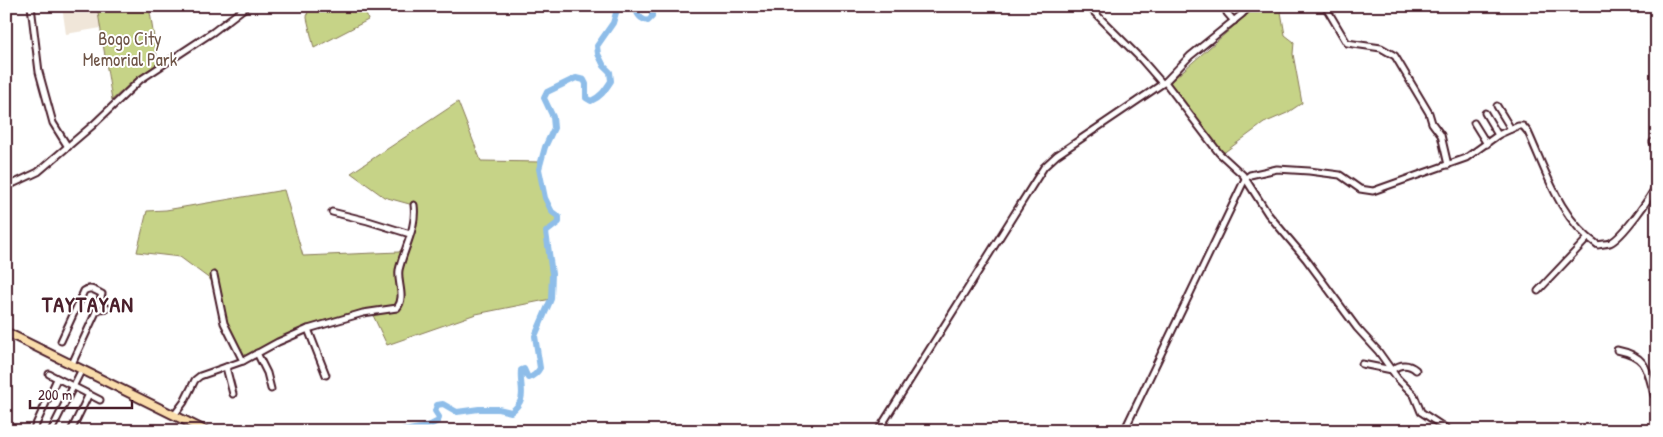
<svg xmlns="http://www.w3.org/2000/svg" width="1663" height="437" viewBox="0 0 1663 437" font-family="'Patrick Hand',sans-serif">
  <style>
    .built { fill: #f0e6d9 }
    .green { fill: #c6d387; stroke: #887959 }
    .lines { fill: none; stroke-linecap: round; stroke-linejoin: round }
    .river { stroke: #8ebde9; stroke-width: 6 }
    .minor-casing { stroke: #4a1f2b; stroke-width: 9 }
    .highway-casing { stroke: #4a1f2b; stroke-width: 11 }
    .minor { stroke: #fff; stroke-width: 5 }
    .highway { stroke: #faddab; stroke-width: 7 }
    .labels { text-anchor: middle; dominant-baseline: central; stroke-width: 4; stroke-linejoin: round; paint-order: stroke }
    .park-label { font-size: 18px; fill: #6f5547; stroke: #fff }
    .district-label { font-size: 22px; font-weight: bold; letter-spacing: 1px; fill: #4a1f2b; stroke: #fff }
  </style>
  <rect width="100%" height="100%" fill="#fff"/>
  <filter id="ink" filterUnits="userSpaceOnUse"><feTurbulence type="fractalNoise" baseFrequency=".02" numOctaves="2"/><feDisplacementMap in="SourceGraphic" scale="10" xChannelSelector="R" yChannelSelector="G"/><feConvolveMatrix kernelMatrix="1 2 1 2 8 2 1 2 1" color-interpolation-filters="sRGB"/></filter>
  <g filter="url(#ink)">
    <!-- built -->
    <polygon class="built" points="62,6 97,6 101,28 66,34"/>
    <!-- green -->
    <g class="green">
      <polygon points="97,6 149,6 158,63 135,79 112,100"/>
      <polygon points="308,6 364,6 368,20 314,48 307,18"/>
      <polygon points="1257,6 1280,6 1285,35 1294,42 1293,54 1302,103 1287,113 1264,123 1222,154 1169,83"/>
      <path d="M458,102L481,161L541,162C537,179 545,206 559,217V222L546,232L552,274L551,299L476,314L387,345L371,311L295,333L244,359L226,326L220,303L211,280L180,257L137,252L147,211L166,210L284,190L303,256L399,252L415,233L413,205L384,197L351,173Z"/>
    </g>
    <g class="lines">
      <!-- river -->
      <g class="river">
        <path d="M635,6C637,15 640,19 648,21L652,17V6"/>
        <path d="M403,431C415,429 427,428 438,421L439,417L435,411L437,405L443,404L457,412L479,409H498L511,412C529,398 519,388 521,370L524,369L528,378C533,377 538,372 540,368L535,336L551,299L552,274L546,232L559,222V217L552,212L545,198L539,169L545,147L554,128L553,117L544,98L547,92L576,78L584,80L586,84V98L591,101C601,97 605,90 611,81L610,72L604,66L598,54L597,46L613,23L618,6"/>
      </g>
      <defs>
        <g id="minor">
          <polyline points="31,6 39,72 53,123 68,147"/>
          <polyline points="1088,6 1142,60 1162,83"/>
          <polyline points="1225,6 1227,13 1234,21"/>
          <polyline points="1325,6 1347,43 1381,48 1395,56 1429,113 1432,123 1441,135 1448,165"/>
          <polyline points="1165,82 1219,153 1243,175 1268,214 1306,259 1357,328 1378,351 1398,379 1414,395 1421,412 1450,431"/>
          <polyline points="1497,106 1511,129"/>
          <polyline points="1485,113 1498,135"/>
          <polyline points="1474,123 1487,144"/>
          <polyline points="1653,142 1657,146"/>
          <polyline points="6,187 38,172 93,125 140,80 213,32 247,6"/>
          <polyline points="332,212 368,221 410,234"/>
          <polyline points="214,275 224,323 243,361"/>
          <polyline points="1538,291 1588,238"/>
          <polyline points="308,329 326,375"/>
          <path d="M61,341L84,291C90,286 96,291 102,294L96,312"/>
          <path d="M1617,350C1647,356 1647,369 1654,395L1657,398"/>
          <polyline points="257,353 267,373 271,389"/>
          <polyline points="72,364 96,312 100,309 107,308"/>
          <path d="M1362,364L1392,370C1400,364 1408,363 1416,370"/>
          <polyline points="226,367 233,394"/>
          <polyline points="49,374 100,400"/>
          <path d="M175,414L184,402L195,380L200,376L243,361L278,342L308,329L363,313L397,308C406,297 397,283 399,270C404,248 417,228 414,205"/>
          <polyline points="6,427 14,431"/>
          <polyline points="33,431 57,379"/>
          <polyline points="51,431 82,369"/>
          <polyline points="71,431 89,394"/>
          <polyline points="878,431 1044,167 1057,155 1165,82 1190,56 1242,14 1250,6"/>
          <path d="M1124,431L1245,179L1250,175L1277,169L1309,171L1340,175L1360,189L1373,191L1466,158L1498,135L1518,126H1523L1528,132C1546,171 1560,220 1598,245C1602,244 1607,244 1610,243C1623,237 1651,197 1657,184"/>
        </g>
        <polyline id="highway" points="6,332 206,431"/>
      </defs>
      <!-- minor casing -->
      <use href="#minor" class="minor-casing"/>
      <!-- highway casing -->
      <use href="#highway" class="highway-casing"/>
      <!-- minor -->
      <use href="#minor" class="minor"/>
      <!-- highway -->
      <use href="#highway" class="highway"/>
    </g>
  </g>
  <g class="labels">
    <!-- park labels -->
    <g class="park-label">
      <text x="130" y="38">Bogo City<tspan x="130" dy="21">Memorial Park</tspan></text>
    </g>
    <!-- district labels -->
    <g class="district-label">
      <text x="88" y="304">TAYTAYAN</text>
    </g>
  </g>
  <!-- margin -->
  <rect width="1663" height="437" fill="none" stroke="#fff" stroke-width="25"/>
  <rect x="12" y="12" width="1638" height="412" fill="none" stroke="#4a1f2b" stroke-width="2" filter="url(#ink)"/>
  <!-- scale -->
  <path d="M30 400v8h102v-8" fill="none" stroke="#4a1f2b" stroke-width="2.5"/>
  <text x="38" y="400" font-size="15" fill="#4a1f2b" stroke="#ffffff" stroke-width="4" paint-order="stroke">200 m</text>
</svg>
